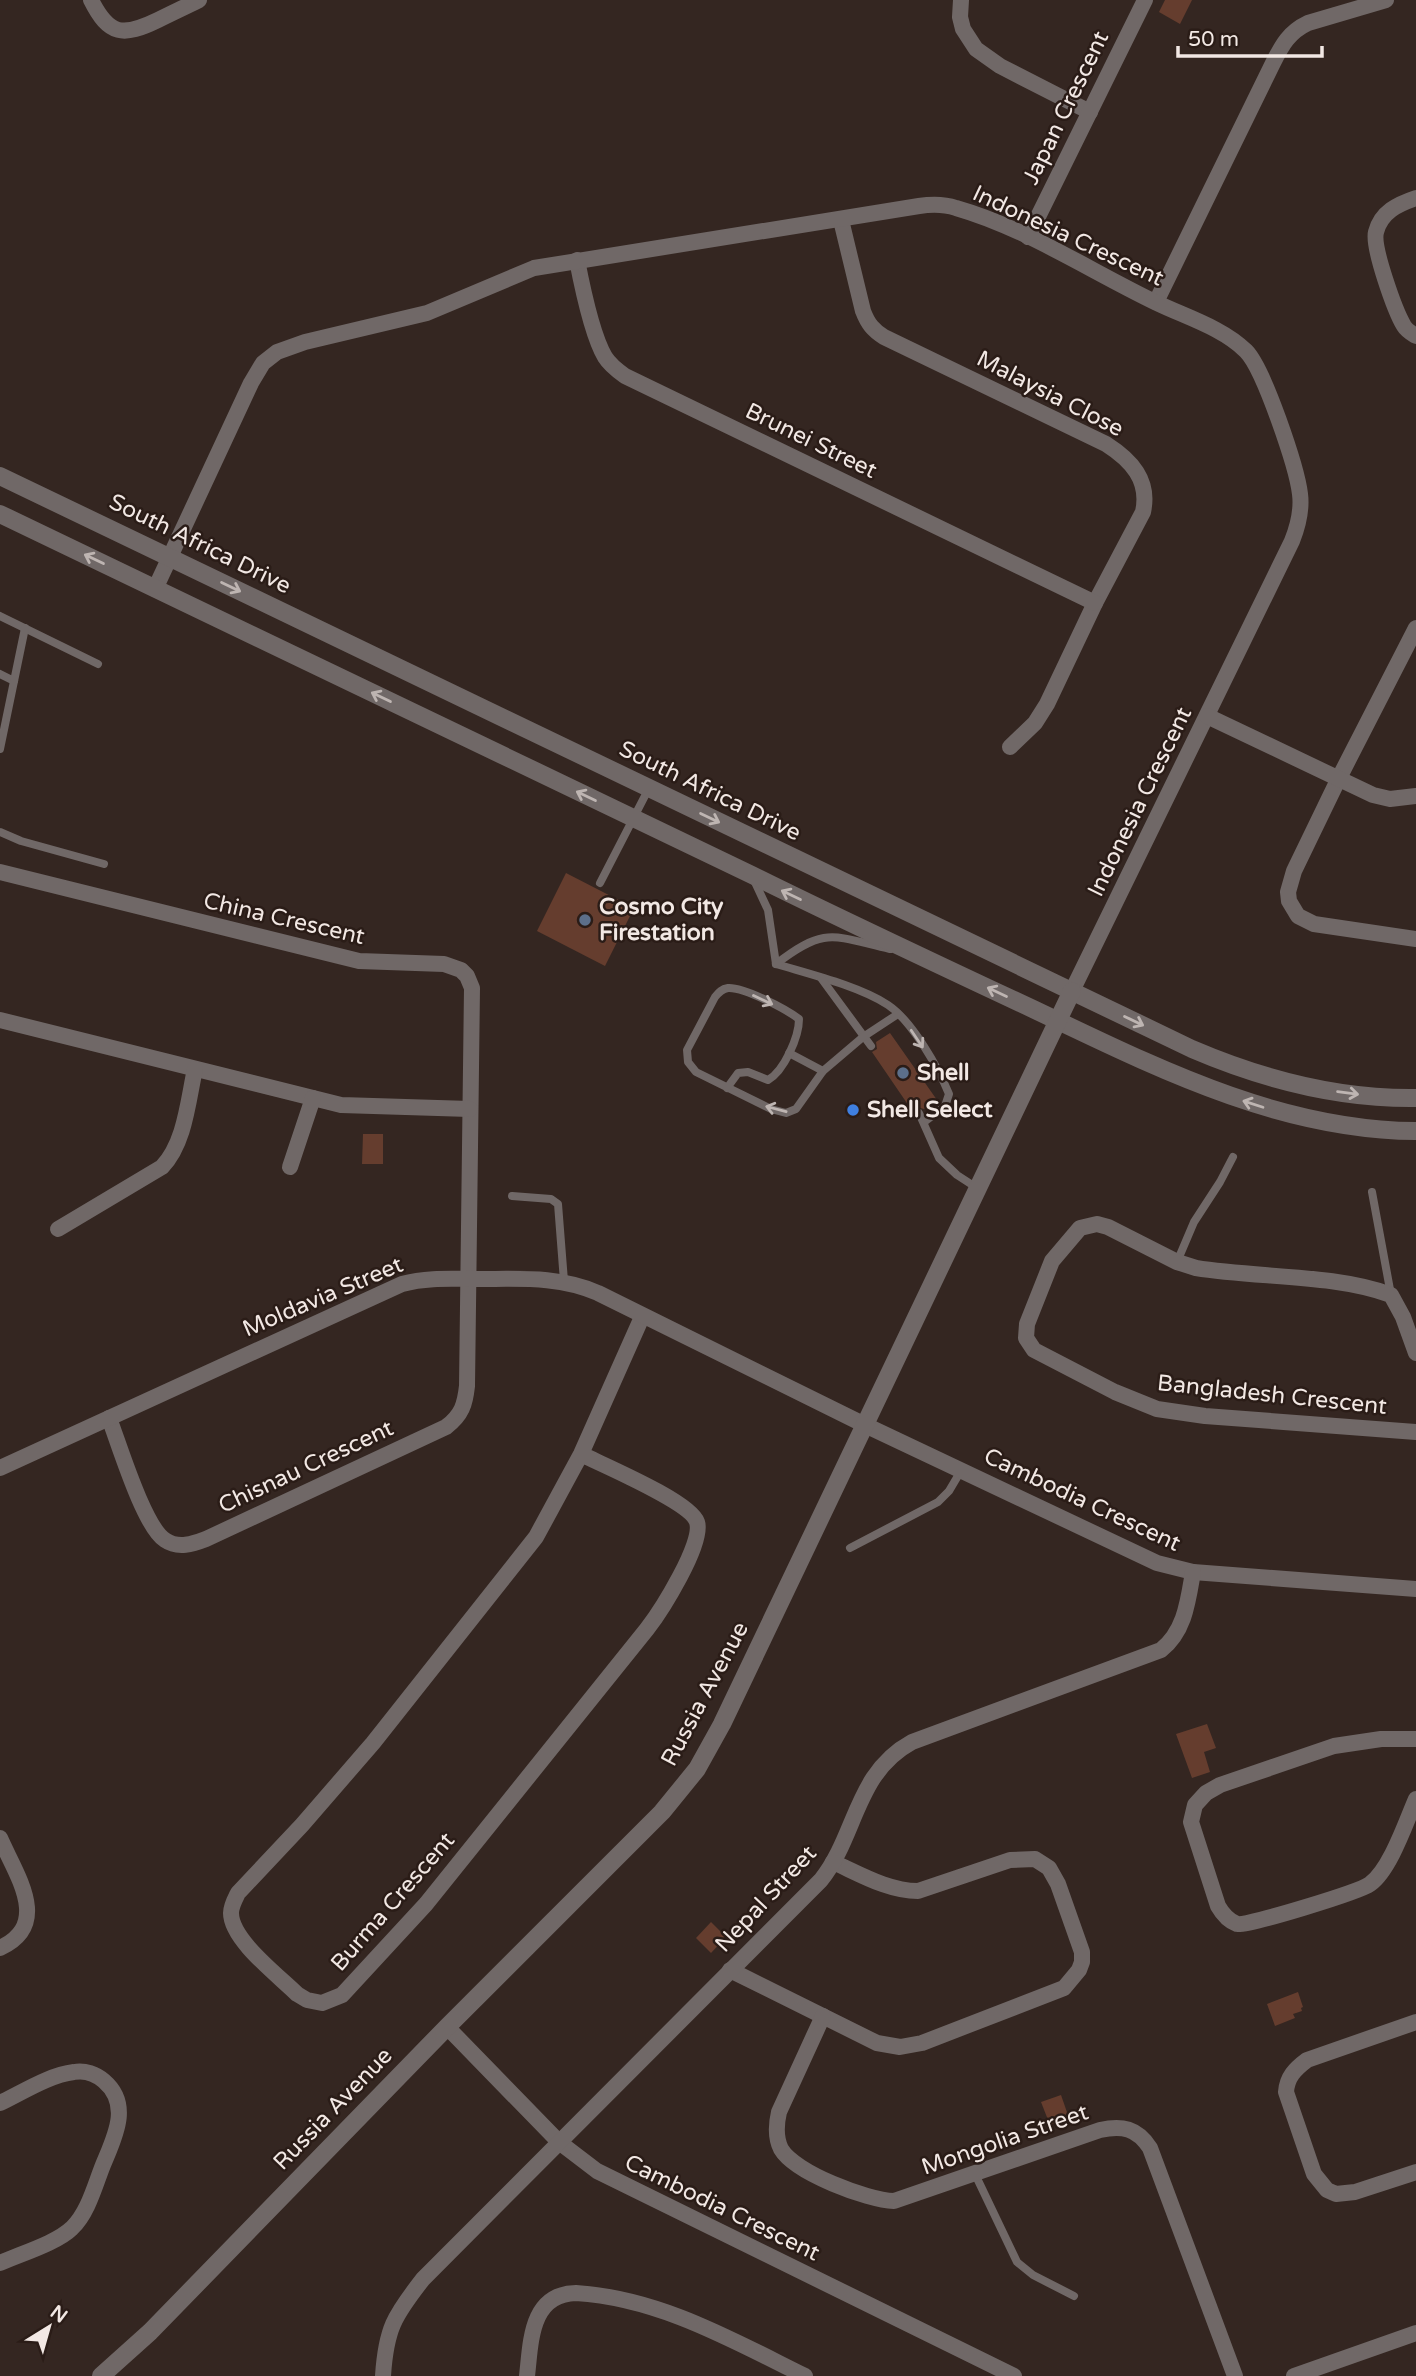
<svg xmlns="http://www.w3.org/2000/svg" width="1416" height="2376" viewBox="0 0 1416 2376" font-family="'Varela Round',sans-serif">
  <style>
    .building { fill: #653d2e }
    .lines { fill: none; stroke-linecap: round; stroke-linejoin: round }
    .service { stroke: #706867; stroke-width: 8 }
    .minor { stroke: #706867; stroke-width: 16 }
    .tertiary { stroke: #706867; stroke-width: 18 }
    .oneway { stroke: #beb5b2 }
    .service-dot { fill: #5c6f8a; stroke: #2a1c17; stroke-width: 2.5 }
    .shop-dot { fill: #3f7fe0; stroke: #2a1c17; stroke-width: 2.5 }
    .labels { text-anchor: middle; dominant-baseline: central; stroke-width: 5; stroke-linejoin: round; paint-order: stroke }
    .street-label { font-size: 23px; fill: #f2e8e4; stroke: #2a1c17 }
    .poi-label { font-size: 23px; font-weight: bold; fill: #f2e8e4; stroke: #2a1c17; text-anchor: start }
  </style>
  <rect width="100%" height="100%" fill="#342621"/>
  <!-- building -->
  <g class="building">
    <polygon points="1165,0 1192,0 1180,24 1159,12"/>
    <polygon points="566,873 634,908 605,966 537,931"/>
    <polygon points="890,1033 937,1100 924,1109 917,1107 913,1112 872,1052 877,1049 876,1042"/>
    <polygon points="363,1134 383,1134 383,1164 362,1164"/>
    <polygon points="1207,1724 1216,1748 1204,1752 1210,1772 1192,1778 1176,1734"/>
    <polygon points="711,1922 726,1937 711,1953 696,1938"/>
    <polygon points="1298,1992 1303,2007 1301,2008 1302,2011 1293,2014 1295,2018 1275,2026 1267,2004"/>
    <polygon points="1061,2095 1069,2118 1050,2125 1041,2102"/>
  </g>
  <g class="lines">
    <!-- service -->
    <g class="service">
      <polyline points="0,616 98,664"/>
      <polyline points="0,674 14,681"/>
      <polyline points="0,749 25,628"/>
      <polyline points="0,832 21,841 104,864"/>
      <polyline points="754,880 768,910 776,964"/>
      <polyline points="600,883 649,788"/>
      <path d="M776,964C809,974 859,986 888,1005C912,1021 938,1067 949,1094L945,1106L924,1122"/>
      <path d="M776,964C825,926 833,936 890,949"/>
      <polyline points="821,978 871,1046"/>
      <polyline points="789,1053 823,1071"/>
      <path d="M727,1088L738,1073L748,1072L768,1080C784,1071 799,1037 799,1019C786,1009 744,987 728,988C722,989 719,992 715,997L687,1050L688,1062L696,1072L771,1109L786,1113L796,1109L823,1071L863,1037L898,1014"/>
      <polyline points="919,1113 939,1158 957,1175 977,1188"/>
      <polyline points="1372,1192 1391,1295"/>
      <polyline points="512,1196 551,1199 558,1204 564,1281"/>
      <polyline points="1177,1262 1194,1222 1220,1182 1233,1157"/>
      <polyline points="850,1548 938,1502 949,1491 962,1469"/>
      <polyline points="975,2174 1017,2262 1033,2275 1074,2296"/>
    </g>
    <!-- minor -->
    <g class="minor">
      <path d="M91,0C109,36 123,37 158,20C172,13 185,7 199,0"/>
      <polyline points="961,0 960,17 963,29 976,49 1000,66 1090,112"/>
      <path d="M1416,198C1398,204 1381,212 1376,232C1372,247 1395,311 1404,326C1407,331 1411,333 1416,336"/>
      <path d="M841,220L863,311C868,324 873,330 884,337L1106,444C1131,460 1150,480 1143,512L1095,603L1047,704L1035,723L1010,747"/>
      <polyline points="1028,237 1145,0"/>
      <path d="M577,260C582,286 592,335 605,357C610,365 618,371 625,376L1095,603"/>
      <path d="M1156,302L1273,63C1282,45 1289,32 1308,23L1386,0"/>
      <path d="M155,589L251,383L263,363L277,352L305,342L427,313L534,268L919,206C932,204 944,204 956,208C1026,228 1092,272 1157,303C1186,317 1223,328 1246,351C1264,369 1297,468 1300,494C1302,510 1298,526 1292,541L1072,991"/>
      <polyline points="1416,628 1338,780 1294,871 1288,892 1289,901 1298,916 1314,924 1416,939"/>
      <polyline points="1207,716 1373,795 1390,799 1416,796"/>
      <path d="M0,872L359,961L444,964L461,970L467,976L472,988L467,1386C465,1404 462,1415 446,1427L206,1539C193,1544 178,1549 165,1540C144,1527 119,1444 109,1418"/>
      <polyline points="0,1020 341,1105 470,1109"/>
      <polyline points="290,1167 313,1098"/>
      <path d="M58,1229L162,1167C185,1143 188,1101 195,1069"/>
      <path d="M1416,1353L1403,1317L1391,1295C1335,1274 1257,1278 1196,1268L1177,1262L1108,1227L1097,1224L1080,1228L1052,1261L1027,1324L1026,1338L1034,1350L1115,1392L1157,1409L1205,1416L1416,1432"/>
      <path d="M581,1454C603,1465 691,1502 697,1522C704,1543 661,1611 647,1629L426,1904L342,1995L322,2003L307,2000L297,1994C279,1976 231,1940 231,1913C231,1906 235,1899 238,1893L302,1825L373,1743L536,1537L581,1454L642,1317"/>
      <path d="M0,1468L402,1284C428,1277 452,1279 479,1279C520,1279 559,1276 598,1293L865,1425L1157,1563L1193,1572L1416,1589"/>
      <path d="M1416,1739H1381L1334,1746L1220,1785L1206,1793L1195,1805L1191,1822L1218,1906C1222,1913 1229,1921 1237,1924C1248,1926 1359,1892 1370,1884C1390,1870 1406,1822 1416,1799"/>
      <path d="M0,1838C16,1875 52,1924 0,1948"/>
      <path d="M730,1970L877,2043L900,2047L922,2043L1064,1988L1079,1970L1082,1962V1952L1058,1884L1049,1868L1035,1859L1010,1860L918,1891C888,1891 860,1874 833,1862"/>
      <path d="M823,2016L779,2112C776,2125 775,2137 781,2149C795,2173 867,2200 894,2201L1100,2130C1122,2125 1137,2128 1150,2148L1235,2376"/>
      <path d="M1416,2022L1307,2060C1295,2069 1287,2077 1286,2092L1314,2174L1327,2190L1336,2194L1355,2192L1416,2172"/>
      <polyline points="447,2027 559,2142 597,2171 1014,2376"/>
      <path d="M0,2103C23,2092 49,2075 74,2072C85,2070 96,2074 104,2081C132,2105 114,2138 103,2165C95,2185 88,2213 72,2228C57,2243 20,2254 0,2263"/>
      <path d="M383,2376C386,2329 394,2316 423,2279L821,1880C857,1835 855,1773 912,1742L1161,1650C1185,1631 1188,1601 1193,1572"/>
      <path d="M527,2376C531,2342 530,2294 576,2293C659,2298 732,2340 805,2376"/>
      <polyline points="1294,2376 1416,2333"/>
    </g>
    <!-- tertiary -->
    <g class="tertiary">
      <path d="M0,476L1192,1049C1262,1079 1340,1099 1416,1098"/>
      <path d="M0,514C251,634 502,754 752,875C845,921 939,965 1033,1009C1155,1067 1278,1130 1416,1131"/>
      <polyline points="101,2376 150,2332 447,2027 662,1812 697,1769 722,1724 1072,991"/>
    </g>
  </g>
  <!-- one-way arrows -->
  <defs><path id="oneway-shaft" d="M-6 0H5M1.5-3L5.5 0L1.5 3" fill="none" stroke-width="1.6" stroke-linecap="round" stroke-linejoin="round" transform="scale(1.75)"/></defs>
  <g class="oneway">
    <use href="#oneway-shaft" transform="translate(94 559) rotate(-154)"/>
    <use href="#oneway-shaft" transform="translate(231 587) rotate(26)"/>
    <use href="#oneway-shaft" transform="translate(381 697) rotate(-154)"/>
    <use href="#oneway-shaft" transform="translate(586 796) rotate(-154)"/>
    <use href="#oneway-shaft" transform="translate(710 818) rotate(26)"/>
    <use href="#oneway-shaft" transform="translate(791 895) rotate(-154)"/>
    <use href="#oneway-shaft" transform="translate(997 992) rotate(-155)"/>
    <use href="#oneway-shaft" transform="translate(763 1000) rotate(25)"/>
    <use href="#oneway-shaft" transform="translate(1134 1021) rotate(26)"/>
    <use href="#oneway-shaft" transform="translate(917 1039) rotate(56)"/>
    <use href="#oneway-shaft" transform="translate(1348 1093) rotate(7)"/>
    <use href="#oneway-shaft" transform="translate(1253 1104) rotate(-162)"/>
    <use href="#oneway-shaft" transform="translate(776 1109) rotate(-165)"/>
  </g>
  <!-- markers -->
  <g class="service-dot">
    <circle cx="585" cy="920" r="7"/>
    <circle cx="903" cy="1073" r="7"/>
  </g>
  <circle class="shop-dot" cx="853" cy="1110" r="7"/>
  <g class="labels">
    <!-- street labels -->
    <g class="street-label">
      <text transform="translate(1066 108) rotate(-64)">Japan Crescent</text>
      <text transform="translate(1068 236) rotate(25)">Indonesia Crescent</text>
      <text transform="translate(1050 394) rotate(27)">Malaysia Close</text>
      <text transform="translate(811 441) rotate(26)">Brunei Street</text>
      <text transform="translate(200 544) rotate(26)">South Africa Drive</text>
      <text transform="translate(710 791) rotate(26)">South Africa Drive</text>
      <text transform="translate(1140 802) rotate(-64)">Indonesia Crescent</text>
      <text transform="translate(284 919) rotate(13)">China Crescent</text>
      <text transform="translate(323 1297) rotate(-23)">Moldavia Street</text>
      <text transform="translate(1272 1395) rotate(6)">Bangladesh Crescent</text>
      <text transform="translate(306 1467) rotate(-25)">Chisnau Crescent</text>
      <text transform="translate(1082 1500) rotate(25)">Cambodia Crescent</text>
      <text transform="translate(705 1694) rotate(-62)">Russia Avenue</text>
      <text transform="translate(766 1899) rotate(-47)">Nepal Street</text>
      <text transform="translate(393 1902) rotate(-49)">Burma Crescent</text>
      <text transform="translate(333 2109) rotate(-46)">Russia Avenue</text>
      <text transform="translate(1005 2140) rotate(-19)">Mongolia Street</text>
      <text transform="translate(722 2208) rotate(26)">Cambodia Crescent</text>
    </g>
    <!-- poi labels -->
    <g class="poi-label">
      <text x="599" y="907">Cosmo City<tspan x="599" dy="26">Firestation</tspan></text>
      <text x="917" y="1073">Shell</text>
      <text x="867" y="1110">Shell Select</text>
    </g>
  </g>
  <!-- north arrow -->
  <g transform="translate(49 2327) rotate(37)" stroke="#2a1c17" stroke-width="5" paint-order="stroke">
  <path d="M0-5L12 26L0 18L-12 26Z" fill="#f2e8e4"/>
  <text y="-10" font-size="19" font-weight="bold" text-anchor="middle" fill="#f2e8e4">N</text>
  </g>
  <!-- scale -->
  <path d="M1178 46v10h144v-10" fill="none" stroke="#f2e8e4" stroke-width="3.5"/>
  <text x="1188" y="46" font-size="21" fill="#f2e8e4" stroke="#2a1c17" stroke-width="5" paint-order="stroke">50 m</text>
</svg>
